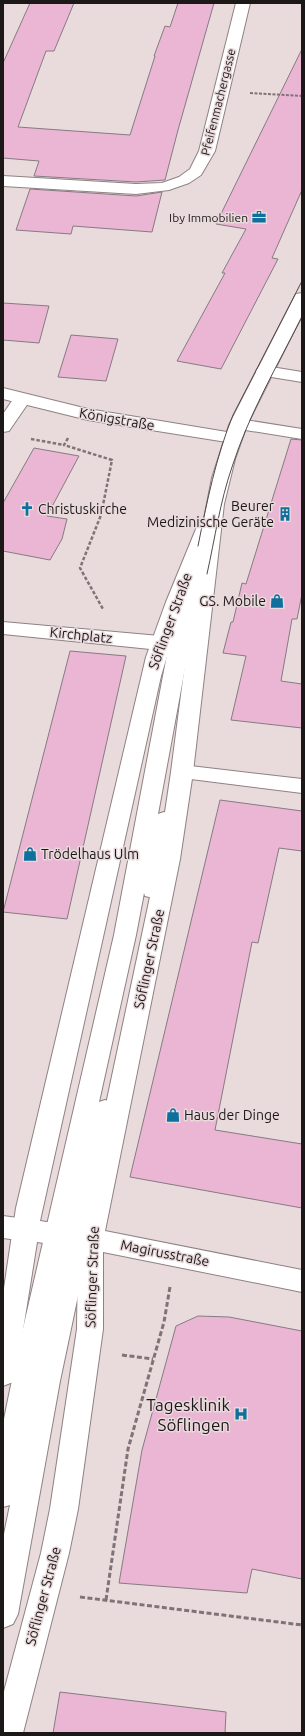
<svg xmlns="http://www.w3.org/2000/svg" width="305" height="1736" viewBox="0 0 305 1736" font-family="Ubuntu,sans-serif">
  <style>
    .building { fill: #eab6d4; stroke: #867b81 }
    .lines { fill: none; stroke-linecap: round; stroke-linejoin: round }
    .service-casing { stroke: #8f8283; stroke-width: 2 }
    .minor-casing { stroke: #8f8283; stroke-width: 2 }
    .tertiary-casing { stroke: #8f8283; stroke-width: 2 }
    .path-far2 { stroke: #7e7475; stroke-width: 2; stroke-dasharray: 3 1.5; stroke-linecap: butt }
    .path-far1 { stroke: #7e7475; stroke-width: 2.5; stroke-dasharray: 3.5 2; stroke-linecap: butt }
    .path { stroke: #7e7475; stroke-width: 3; stroke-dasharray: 5 2.5; stroke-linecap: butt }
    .service { fill: #fff; fill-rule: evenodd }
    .minor { fill: #fff; fill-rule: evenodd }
    .tertiary { fill: #fff; fill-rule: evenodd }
    .tram { stroke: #534b4b; stroke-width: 1 }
    .labels { text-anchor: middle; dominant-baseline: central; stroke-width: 3; stroke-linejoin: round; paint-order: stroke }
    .far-street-label { font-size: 12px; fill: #1d1818; stroke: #e9dadc }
    .far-poi-label { font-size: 12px; fill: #1d1818; stroke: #e9dadc; text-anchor: end }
    .street-label { font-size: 14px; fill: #1d1818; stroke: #e9dadc }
    .poi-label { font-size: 14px; fill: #1d1818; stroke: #e9dadc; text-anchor: start }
    .near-poi-label { font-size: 17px; fill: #1d1818; stroke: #e9dadc; text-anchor: end }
  </style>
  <rect width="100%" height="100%" fill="#e9dadc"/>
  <!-- building -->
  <g class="building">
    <polygon points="30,3 74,3 54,51 46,51 18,127 130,135 155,56 154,56 165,26 170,27 178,3 214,3 178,130 165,180 136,182 34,176 39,161 3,158 3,63"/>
    <polygon points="302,49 302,190 272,258 278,259 221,369 177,361 225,273 222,273 246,229 216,224"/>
    <polygon points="30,189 136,196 162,192 152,232 73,226 71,234 16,230"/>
    <polygon points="3,303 49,306 39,343 3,340"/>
    <polygon points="71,335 118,339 106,381 58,377"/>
    <polygon points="291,439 302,440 302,594 297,619 292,619 281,681 302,684 302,728 231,720 246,656 223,653 231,622 233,622 242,583 246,584"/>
    <polygon points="34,448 79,456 47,516 67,519 62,539 50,560 3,551 3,503"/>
    <polygon points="70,651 126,656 67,919 3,912"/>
    <polygon points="220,800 302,811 302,851 279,848 258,943 252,942 215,1130 302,1144 302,1208 130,1177"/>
    <polygon points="198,1316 229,1317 302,1331 302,1579 252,1569 247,1593 119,1583 142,1450 176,1326"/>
    <polygon points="60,1692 226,1712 225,1733 53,1733"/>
  </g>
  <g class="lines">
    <defs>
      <g id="service">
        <polygon points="265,366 302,372 302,382 259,375 256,371 259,367"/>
        <polygon points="22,394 28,395 31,399 9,431 3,432 3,414 16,395"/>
        <polygon points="239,419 302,429 302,439 233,428 230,424 233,420"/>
        <polygon points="194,559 201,561 204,565 158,814 164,812 172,815 175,820 164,890 161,896 153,898 145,896 144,893 136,935 99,1102 105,1100 114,1103 117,1110 60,1381 18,1614 13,1624 3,1628 3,1539 10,1505 3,1507 3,1424 19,1346 114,935 184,565 187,561"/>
      </g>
      <g id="minor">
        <polygon points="236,3 250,3 215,151 201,175 189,183 169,190 136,194 3,186 3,176 136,184 162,183 179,177 190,169 199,151"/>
        <polygon points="3,388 88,409 233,433 239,434 242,438 239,442 233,443 88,420 3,399"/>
        <polygon points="3,622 160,636 167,638 170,643 167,648 160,650 3,634"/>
        <polygon points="182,765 302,779 302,793 175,777 171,772 175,767"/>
        <polygon points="3,1216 25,1219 34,1222 38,1230 34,1238 25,1241 3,1238"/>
      </g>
      <path id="tertiary" d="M302,293V315L247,425L235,459L224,504L193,772L180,859L105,1231L302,1270V1292L103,1252V1329L78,1509L69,1553L23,1733H3V1695L41,1553L50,1509L77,1329L78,1248L37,1242L16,1374L13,1382L3,1386V1295L16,1208L146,657L166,602L196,529L198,525L203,524L212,478L229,425L294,298L296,294ZM197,571L171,772L158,859L80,1227L40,1221L161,676L178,620Z"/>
    </defs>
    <!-- service casing -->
    <use href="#service" class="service-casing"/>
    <!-- minor casing -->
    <use href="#minor" class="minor-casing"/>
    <!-- tertiary casing -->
    <use href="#tertiary" class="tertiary-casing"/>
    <!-- path-far2 -->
    <polyline class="path-far2" points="250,93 302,96"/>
    <!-- path-far1 -->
    <g class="path-far1">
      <polyline points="68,438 64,445 112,460 101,515 80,568 103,609"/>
      <polyline points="31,439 64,445"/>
    </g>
    <!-- path -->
    <g class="path">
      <polyline points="122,1355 153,1359"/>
      <polyline points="80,1597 302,1625"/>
      <polyline points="106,1600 128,1449 164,1322 170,1287"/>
    </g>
    <!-- service -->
    <use href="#service" class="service"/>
    <!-- minor -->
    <use href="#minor" class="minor"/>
    <!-- tertiary -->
    <use href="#tertiary" class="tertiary"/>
    <!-- tram -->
    <g class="tram">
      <path d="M198,546C207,501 216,457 233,415L302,281"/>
      <path d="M207,574C215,538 220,502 232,467C249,414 277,366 302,317"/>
    </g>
  </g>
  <!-- icons -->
  <defs>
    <symbol id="office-bare" viewBox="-9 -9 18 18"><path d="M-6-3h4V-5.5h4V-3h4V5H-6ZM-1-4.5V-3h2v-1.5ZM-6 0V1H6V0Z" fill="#0f709e" stroke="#e9dadc" stroke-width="2.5" paint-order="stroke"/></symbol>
    <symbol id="church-bare" viewBox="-9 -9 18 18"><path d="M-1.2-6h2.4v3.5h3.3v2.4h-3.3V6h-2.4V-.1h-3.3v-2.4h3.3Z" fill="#0f709e" stroke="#e9dadc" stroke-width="2.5" paint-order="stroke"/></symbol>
    <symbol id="building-bare" viewBox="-9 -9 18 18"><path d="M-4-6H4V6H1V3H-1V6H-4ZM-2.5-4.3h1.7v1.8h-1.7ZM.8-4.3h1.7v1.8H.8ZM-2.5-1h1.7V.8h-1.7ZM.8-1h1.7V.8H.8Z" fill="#0f709e" stroke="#e9dadc" stroke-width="2.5" paint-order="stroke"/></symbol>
    <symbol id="shop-bare" viewBox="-9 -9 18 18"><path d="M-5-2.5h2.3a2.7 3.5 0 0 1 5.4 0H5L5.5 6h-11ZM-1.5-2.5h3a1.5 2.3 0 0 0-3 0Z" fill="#0f709e" stroke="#e9dadc" stroke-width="2.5" paint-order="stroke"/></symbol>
    <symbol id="hospital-bare" viewBox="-9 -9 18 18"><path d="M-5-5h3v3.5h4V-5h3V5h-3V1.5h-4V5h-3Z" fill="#0f709e" stroke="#e9dadc" stroke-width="2.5" paint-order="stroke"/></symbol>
  </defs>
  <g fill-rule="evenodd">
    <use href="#office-bare" x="249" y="207" width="20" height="20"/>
    <use href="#church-bare" x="17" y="499" width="20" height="20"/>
    <use href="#building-bare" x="275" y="504" width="20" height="20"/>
    <use href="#shop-bare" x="267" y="591" width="20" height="20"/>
    <use href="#shop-bare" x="20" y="844" width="20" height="20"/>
    <use href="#shop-bare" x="163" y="1105" width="20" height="20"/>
    <use href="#hospital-bare" x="231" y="1404" width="20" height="20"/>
  </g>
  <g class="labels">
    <!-- far-street labels -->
    <g class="far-street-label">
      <text transform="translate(218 102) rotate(-76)">Pfeifenmachergasse</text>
    </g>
    <!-- far-poi labels -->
    <g class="far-poi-label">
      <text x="248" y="217">Iby Immobilien</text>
    </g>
    <!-- street labels -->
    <g class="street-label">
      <text transform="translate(117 419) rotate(10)">Königstraße</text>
      <text transform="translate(170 621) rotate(-70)">Söflinger Straße</text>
      <text transform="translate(81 635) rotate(6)">Kirchplatz</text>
      <text transform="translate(149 959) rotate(-78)">Söflinger Straße</text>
      <text transform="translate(165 1253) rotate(11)">Magirusstraße</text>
      <text transform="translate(92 1277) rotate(-88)">Söflinger Straße</text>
      <text transform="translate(43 1596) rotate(-75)">Söflinger Straße</text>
    </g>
    <!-- poi labels -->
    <g class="poi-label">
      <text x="274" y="506" text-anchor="end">Beurer<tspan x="274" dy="16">Medizinische Geräte</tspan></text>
      <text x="38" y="509">Christuskirche</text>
      <text x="266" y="601" text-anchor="end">GS. Mobile</text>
      <text x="41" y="854">Trödelhaus Ulm</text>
      <text x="184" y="1115">Haus der Dinge</text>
    </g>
    <!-- near-poi labels -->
    <g class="near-poi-label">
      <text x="230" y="1404">Tagesklinik<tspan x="230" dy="20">Söflingen</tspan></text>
    </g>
  </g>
  <!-- border -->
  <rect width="305" height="1736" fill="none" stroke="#1d1818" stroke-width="8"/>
</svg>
